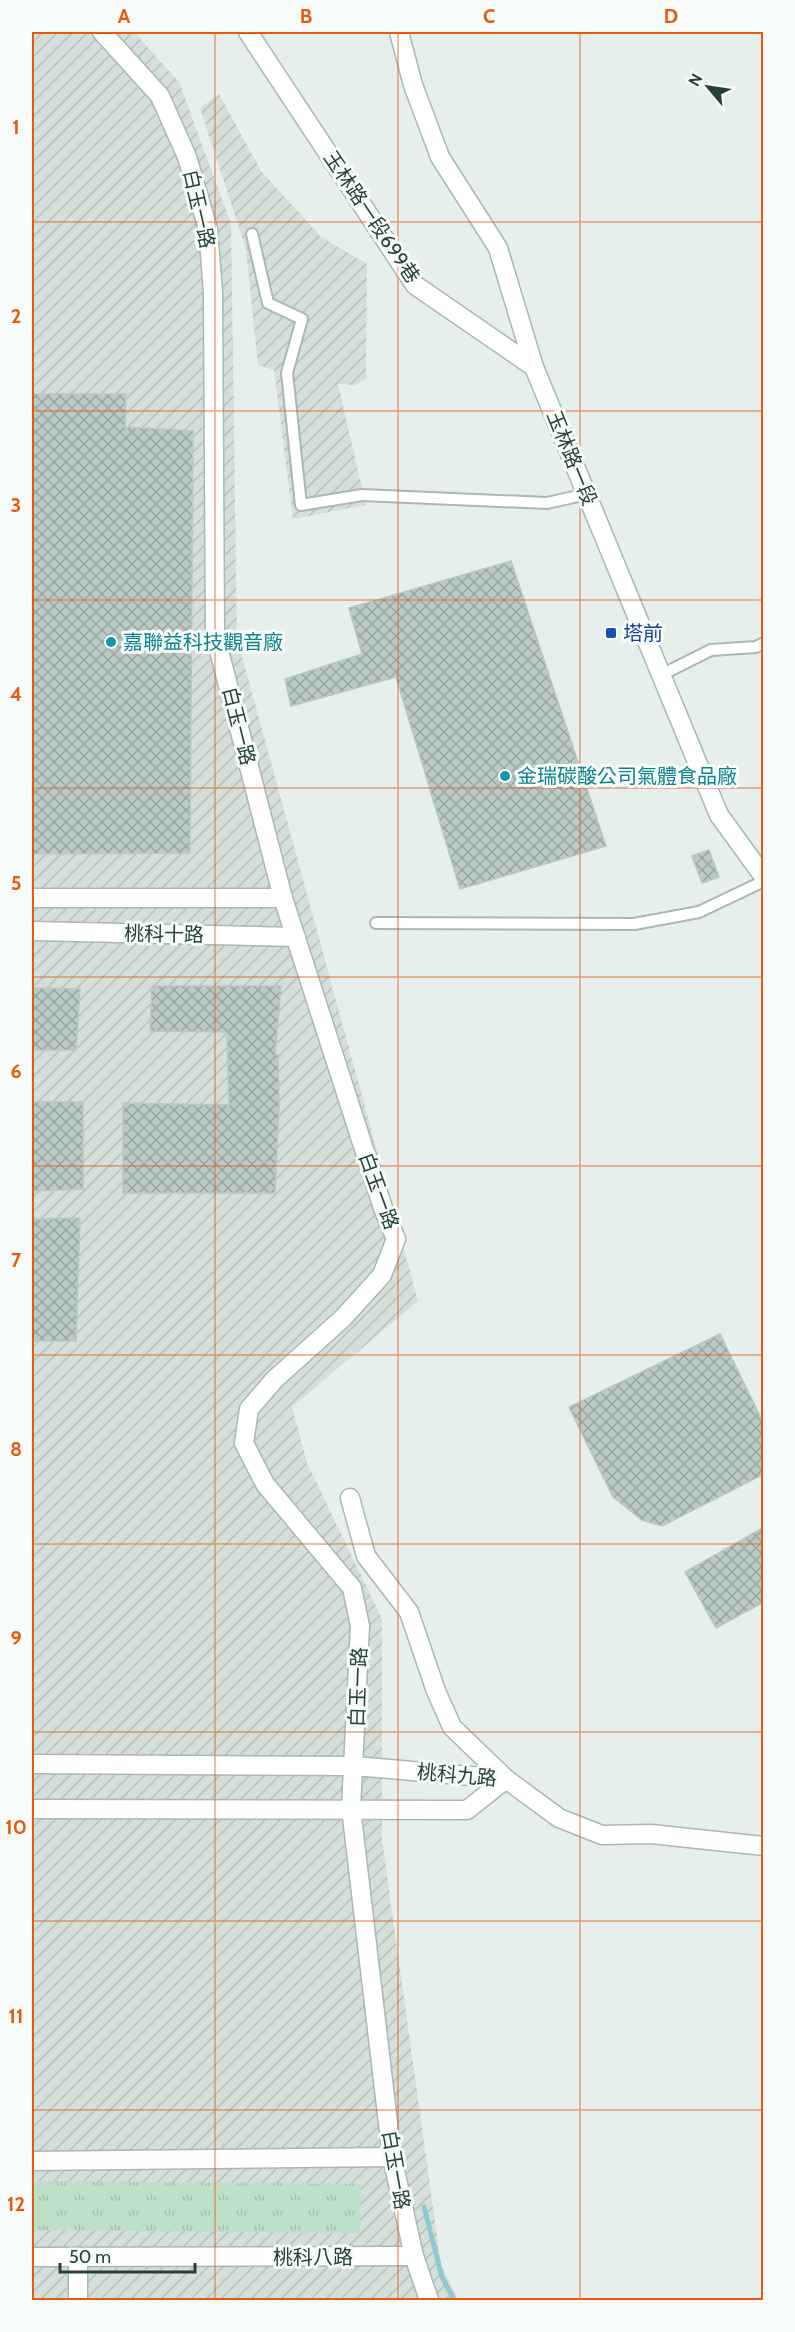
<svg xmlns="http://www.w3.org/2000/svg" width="795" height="2332" viewBox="0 0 795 2332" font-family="Cabin,'Noto Sans TC',sans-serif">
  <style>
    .industrial { fill: url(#industrial-furrows) }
    .grass { fill: url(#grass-tufts) }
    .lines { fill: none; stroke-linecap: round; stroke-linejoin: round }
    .stream { stroke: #8ec9d4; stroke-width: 5 }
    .building { fill: url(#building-cross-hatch); stroke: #b8c9c2; stroke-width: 1.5 }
    .lane-casing { stroke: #a8b8b2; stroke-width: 14 }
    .street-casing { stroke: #a8b8b2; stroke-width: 21 }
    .secondary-casing { stroke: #a4bbb3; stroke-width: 21 }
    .lane { stroke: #fff; stroke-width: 10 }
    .street { stroke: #fff; stroke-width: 18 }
    .secondary { stroke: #fff; stroke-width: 18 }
    .grid { fill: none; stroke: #e8590c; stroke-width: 1.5; stroke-opacity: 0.55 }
    .transit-dot { fill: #1a4fb4; stroke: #f7fbf9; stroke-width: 2 }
    .culture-dot { fill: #0f9aa8; stroke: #f7fbf9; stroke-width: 2 }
    .labels { text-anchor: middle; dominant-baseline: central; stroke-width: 6; stroke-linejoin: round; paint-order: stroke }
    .street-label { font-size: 20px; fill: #24423a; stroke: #f7fbf9 }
    .transit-label { font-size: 20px; fill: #164399; stroke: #f7fbf9; text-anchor: start }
    .culture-label { font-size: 20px; fill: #0d838f; stroke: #f7fbf9; text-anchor: start }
    .neatline { fill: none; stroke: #e8590c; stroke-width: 2 }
    .grid-label { font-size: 20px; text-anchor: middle; font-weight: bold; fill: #e8590c }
  </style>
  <defs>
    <pattern id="industrial-furrows" width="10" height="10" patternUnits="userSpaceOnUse" patternTransform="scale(1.5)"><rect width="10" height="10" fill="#d4dfda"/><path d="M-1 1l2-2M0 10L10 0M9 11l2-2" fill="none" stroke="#b6c1bc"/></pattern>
    <pattern id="grass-tufts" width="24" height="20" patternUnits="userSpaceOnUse" patternTransform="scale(1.5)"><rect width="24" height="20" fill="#bfe0c8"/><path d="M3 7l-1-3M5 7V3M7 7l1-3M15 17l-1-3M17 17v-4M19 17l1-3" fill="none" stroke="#a4c1ad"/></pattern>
    <pattern id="building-cross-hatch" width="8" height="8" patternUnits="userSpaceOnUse" patternTransform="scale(1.5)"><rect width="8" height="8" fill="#bbcac4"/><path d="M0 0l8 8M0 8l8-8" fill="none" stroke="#98a6a0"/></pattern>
  </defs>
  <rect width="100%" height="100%" fill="#e6efeb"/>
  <!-- industrial -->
  <g class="industrial">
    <polygon points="32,32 134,32 179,82 231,224 237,638 418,1301 292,1407 307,1463 382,1619 382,1839 441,2265 458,2300 32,2300"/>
    <polygon points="219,94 261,171 321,237 367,264 366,379 355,385 338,384 366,505 293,519 274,370 258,365 246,249 200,108"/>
  </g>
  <!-- grass -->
  <polygon class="grass" points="32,2181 361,2184 360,2233 32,2230"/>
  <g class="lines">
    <!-- stream -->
    <polyline class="stream" points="424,2207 442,2277 454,2300"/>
  </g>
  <!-- building -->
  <g class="building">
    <polygon points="32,394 126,394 125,427 193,431 190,853 32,854"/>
    <polygon points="511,561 606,846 460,889 396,677 291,706 285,679 362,654 349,608"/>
    <polygon points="709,850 719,877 702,883 692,856"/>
    <polygon points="152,986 281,986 275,1055 278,1055 279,1105 275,1193 123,1193 123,1103 229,1105 227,1032 150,1031"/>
    <polygon points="32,988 80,989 76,1050 32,1050"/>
    <polygon points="32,1102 83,1102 83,1189 32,1191"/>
    <polygon points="80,1218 76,1341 32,1341 32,1219"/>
    <polygon points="720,1334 764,1424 764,1474 662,1526 642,1520 613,1497 569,1407"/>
    <polygon points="764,1527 764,1602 716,1628 685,1572"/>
  </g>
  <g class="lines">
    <defs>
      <g id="lane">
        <polyline points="252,234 268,303 302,319 287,373 301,505 362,495 547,503 587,494"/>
        <polyline points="661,675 711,650 756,647 764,643"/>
        <polyline points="376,923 634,924 699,912 764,881"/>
      </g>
      <g id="street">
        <polyline points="102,32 160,96 187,157 208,229 213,292 215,635 283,898 384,1211 396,1239 382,1275 343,1318 275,1379 249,1409 244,1443 265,1484 352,1588 360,1626 351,1808 392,2157 414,2256 429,2300"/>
        <polyline points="248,32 415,285 534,367"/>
        <polyline points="32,898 283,898"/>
        <polyline points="32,931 296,937"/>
        <polyline points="350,1498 366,1556 409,1612 436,1691 452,1727 506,1779 559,1818 602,1835 651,1834 764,1846"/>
        <polyline points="32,1764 354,1766 506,1779"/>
        <polyline points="32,1809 467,1810 506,1779"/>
        <polyline points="32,2161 392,2157"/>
        <polyline points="32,2257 414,2256"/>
        <polyline points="78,2258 78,2300"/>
      </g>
      <polyline id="secondary" points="399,32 413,85 440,157 498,248 534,367 719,815 764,877"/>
    </defs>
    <!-- lane casing -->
    <use href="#lane" class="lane-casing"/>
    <!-- street casing -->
    <use href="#street" class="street-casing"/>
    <!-- secondary casing -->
    <use href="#secondary" class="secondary-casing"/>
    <!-- lane -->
    <use href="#lane" class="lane"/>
    <!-- street -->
    <use href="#street" class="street"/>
    <!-- secondary -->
    <use href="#secondary" class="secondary"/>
  </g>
  <!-- grid -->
  <path class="grid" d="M215,32V2300M398,32V2300M580,32V2300M32,222H764M32,411H764M32,600H764M32,788H764M32,977H764M32,1166H764M32,1355H764M32,1544H764M32,1732H764M32,1921H764M32,2110H764"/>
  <!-- markers -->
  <rect class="transit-dot" x="605" y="627" width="12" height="12" rx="3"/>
  <g class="culture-dot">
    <circle cx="111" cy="642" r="6"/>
    <circle cx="505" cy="776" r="6"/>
  </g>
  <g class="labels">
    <!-- street labels -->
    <g class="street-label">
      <text transform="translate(199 209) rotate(77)">白玉一路</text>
      <text transform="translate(372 217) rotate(56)">玉林路一段699巷</text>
      <text transform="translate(572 458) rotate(68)">玉林路一段</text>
      <text transform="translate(239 726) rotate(76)">白玉一路</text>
      <text transform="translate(164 934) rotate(1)">桃科十路</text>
      <text transform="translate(379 1191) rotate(70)">白玉一路</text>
      <text transform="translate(358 1687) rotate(-88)">白玉一路</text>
      <text transform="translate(457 1775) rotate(5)">桃科九路</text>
      <text transform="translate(396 2170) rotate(80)">白玉一路</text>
      <text x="313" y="2257">桃科八路</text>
    </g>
    <!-- transit labels -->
    <g class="transit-label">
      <text x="623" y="633">塔前</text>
    </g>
    <!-- culture labels -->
    <g class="culture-label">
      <text x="123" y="642">嘉聯益科技觀音廠</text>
      <text x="517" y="776">金瑞碳酸公司氣體食品廠</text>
    </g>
  </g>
  <!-- border -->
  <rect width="795" height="2332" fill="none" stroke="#f7fbf9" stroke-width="66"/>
  <!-- north arrow -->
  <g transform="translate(708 87) rotate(299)" stroke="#f7fbf9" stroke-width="4.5" paint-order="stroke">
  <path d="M0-4.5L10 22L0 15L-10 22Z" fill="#24423a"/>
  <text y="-9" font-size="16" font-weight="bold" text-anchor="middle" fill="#24423a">N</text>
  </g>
  <!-- scale -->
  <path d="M60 2263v9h135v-9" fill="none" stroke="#24423a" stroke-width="3"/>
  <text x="69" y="2263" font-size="18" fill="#24423a" stroke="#f7fbf9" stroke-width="4.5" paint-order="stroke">50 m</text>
  <rect x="33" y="33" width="729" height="2266" class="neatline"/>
  <g class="grid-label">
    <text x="124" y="23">A</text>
    <text x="306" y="23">B</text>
    <text x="489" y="23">C</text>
    <text x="671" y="23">D</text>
    <text x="16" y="134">1</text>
    <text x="16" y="323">2</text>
    <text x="16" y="512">3</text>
    <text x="16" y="701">4</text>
    <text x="16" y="890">5</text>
    <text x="16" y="1078">6</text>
    <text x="16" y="1267">7</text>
    <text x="16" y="1456">8</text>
    <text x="16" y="1645">9</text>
    <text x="16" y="1834">10</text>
    <text x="16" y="2023">11</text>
    <text x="16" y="2211">12</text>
  </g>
</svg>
